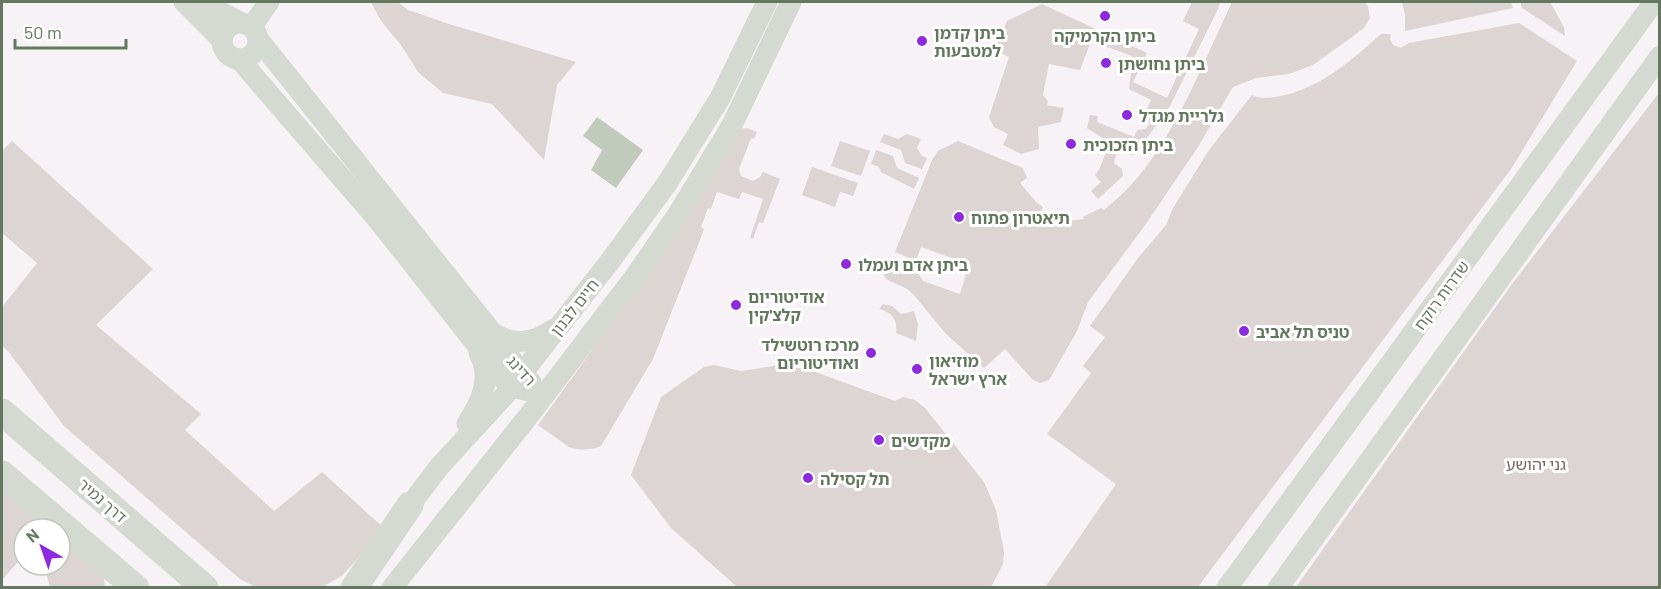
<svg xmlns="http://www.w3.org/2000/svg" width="1661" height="589" viewBox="0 0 1661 589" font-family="Barlow,'Noto Sans Hebrew',sans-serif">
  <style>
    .green { fill: #ddd4d4 }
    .water { fill: #c1cabc }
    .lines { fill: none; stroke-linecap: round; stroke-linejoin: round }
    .secondary { stroke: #d4d9d2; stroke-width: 21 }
    .highway { stroke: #d4d9d2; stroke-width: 27 }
    .poi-dot { fill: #8e2ade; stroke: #fff; stroke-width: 2 }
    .labels { text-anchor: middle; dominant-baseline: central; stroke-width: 6; stroke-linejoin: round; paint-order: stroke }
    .poi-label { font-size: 16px; font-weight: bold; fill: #63785e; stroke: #fff; text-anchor: start }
    .street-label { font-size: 16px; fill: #63785e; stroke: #fff }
    .park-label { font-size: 16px; fill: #7a6764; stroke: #fff }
  </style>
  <rect width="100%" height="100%" fill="#f6f2f5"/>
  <!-- green -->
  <g class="green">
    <polygon points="371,2 398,2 408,10 449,24 576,62 557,85 544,160 492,104 443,93 418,72 401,45 381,21"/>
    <polygon points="1192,2 1220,2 1218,9 1170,106 1136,153 1133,155 1122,153 1124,147 1118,147 1114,163 1122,169 1123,176 1098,199 1091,191 1101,182 1095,175 1099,170 1106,152 1100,150 1104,139 1087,128 1090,115 1098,116 1097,122 1134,137 1137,130 1145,129 1149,125 1148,117 1145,113 1151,100 1129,89 1131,72 1127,70 1132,56 1091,41 1080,70 1049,64 1043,95 1048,101 1047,105 1064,108 1061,122 1038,127 1039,149 1021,154 1003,145 1008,134 994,127 989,117 1009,57 994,50 1007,21 1042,4 1147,53 1133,82 1167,98 1199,29 1183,21"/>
    <path d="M1232,2H1364L1368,6L1370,18L1364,28L1352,37L1313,65L1289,74L1256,78L1233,87L1198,147L1143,228L1088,302L1077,331L1049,380L1040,383L1033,380L1005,349L984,368L945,333L914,295L907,289L886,279L883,273L889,257L902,266L917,271L923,281L960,294L969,264L921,247L916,261L895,252L932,160L938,151L958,141L1023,168L1027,178L1020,183L1036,202L1043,207L1040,214C1056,220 1068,222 1084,219L1083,217L1101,208L1104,210C1113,202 1123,194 1131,185C1174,139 1205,59 1232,2Z"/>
    <polygon points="1402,2 1511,2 1513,8 1405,31 1405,15"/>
    <polygon points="1520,2 1550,2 1564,27 1565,36 1522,8"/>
    <path d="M1519,23L1577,61L1511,169L1198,587L1046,586L1116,484L1047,434L1091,373L1083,366L1105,337L1090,326L1138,258L1166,225L1173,208L1209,150L1252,95C1259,99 1267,98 1274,97C1316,92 1351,61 1381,34H1391L1390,39L1393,45L1401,48L1409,43Z"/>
    <polygon points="1659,93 1659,587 1296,587 1512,284"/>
    <path d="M747,128L757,132L754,139L751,138L739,169L741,176L753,181L760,177L763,172L780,179L763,223L759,222L753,239L750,238L763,199L742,192L739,199L717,192L711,209L708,208L701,227L704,229L698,245L653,359L601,446C593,450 579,451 569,447L538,425L672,239L739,129Z"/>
    <polygon points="884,134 898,139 907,134 921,139 917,148 922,156 927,158 922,169 905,163 901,150 880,142"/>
    <polygon points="12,141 153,269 96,325 201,414 185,430 274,511 322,472 384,528 343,575 321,588 256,587 240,579 64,426 8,351 2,346 2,307 37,263 2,233 2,151"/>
    <polygon points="840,141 870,151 861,176 831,166"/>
    <polygon points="876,150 893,156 897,168 919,178 914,189 881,172 879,167 871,164"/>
    <polygon points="812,167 858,183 853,196 840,192 835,207 802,195"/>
    <path d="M883,304L892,306L901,314L914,311L918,324L916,341L896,333C898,320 892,312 879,309Z"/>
    <polygon points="714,365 741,371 781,365 810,370 895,401 903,397 915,400 925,408 984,482 996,510 1004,552 1003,564 991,587 737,587 671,528 631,475 661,397 704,367"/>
    <polygon points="2,484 54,529 24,529 24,555 2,580"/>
    <polygon points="60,535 103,571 105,587 50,587 44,565 60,565"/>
  </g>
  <!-- water -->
  <polygon class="water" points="597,117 643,150 616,188 591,170 602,150 583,136"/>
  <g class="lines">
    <!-- secondary -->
    <g class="secondary">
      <polyline points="184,2 222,40"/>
      <polyline points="201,2 240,22"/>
      <circle cx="240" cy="41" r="18"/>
      <polyline points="252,26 269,2"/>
      <polyline points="259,40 491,331 522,374 531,382"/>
      <polyline points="239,59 378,220 510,387 545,394"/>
      <path d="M491,332C514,346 532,344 554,329"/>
      <path d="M467,424C481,402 493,378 479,353"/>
      <polyline points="401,517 439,467 505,395 611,260 668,182 720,98 767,2"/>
      <polyline points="392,588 530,414 636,275 678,214 732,125 791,2"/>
      <polyline points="1227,588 1654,2"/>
      <polyline points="1278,588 1660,56"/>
    </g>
    <!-- highway -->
    <g class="highway">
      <polyline points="2,412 205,588"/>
      <polyline points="2,474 136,588"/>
      <polyline points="354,588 410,505"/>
    </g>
  </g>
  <!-- markers -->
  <g class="poi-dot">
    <circle cx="1105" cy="16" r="6"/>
    <circle cx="922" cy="41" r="6"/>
    <circle cx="1106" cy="63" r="6"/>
    <circle cx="1127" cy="115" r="6"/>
    <circle cx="1071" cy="144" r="6"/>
    <circle cx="959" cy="217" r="6"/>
    <circle cx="846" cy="264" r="6"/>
    <circle cx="736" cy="305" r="6"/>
    <circle cx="1244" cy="331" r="6"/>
    <circle cx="871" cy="353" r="6"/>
    <circle cx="917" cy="369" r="6"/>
    <circle cx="879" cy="440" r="6"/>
    <circle cx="808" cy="478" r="6"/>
  </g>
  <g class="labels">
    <!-- poi labels -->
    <g class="poi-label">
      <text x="934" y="32">ביתן קדמן<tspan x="934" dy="18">למטבעות</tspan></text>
      <text x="1105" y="35" text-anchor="middle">ביתן הקרמיקה</text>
      <text x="1118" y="63">ביתן נחושתן</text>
      <text x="1139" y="115">גלריית מגדל</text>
      <text x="1083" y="144">ביתן הזכוכית</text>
      <text x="971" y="217">תיאטרון פתוח</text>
      <text x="858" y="264">ביתן אדם ועמלו</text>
      <text x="748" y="296">אודיטוריום<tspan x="748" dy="18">קלצ'קין</tspan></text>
      <text x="1256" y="331">טניס תל אביב</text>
      <text x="859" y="344" text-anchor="end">מרכז רוטשילד<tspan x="859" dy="18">ואודיטוריום</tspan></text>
      <text x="929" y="360">מוזיאון<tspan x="929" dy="18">ארץ ישראל</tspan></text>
      <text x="891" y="440">מקדשים</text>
      <text x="820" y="478">תל קסילה</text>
    </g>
    <!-- street labels -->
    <g class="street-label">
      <text transform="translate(1441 295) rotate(-54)">שדרות רוקח</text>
      <text transform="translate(574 307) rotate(-52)">חיים לבנון</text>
      <text transform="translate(522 370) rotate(48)">רדינג</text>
      <text transform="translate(103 500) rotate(41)">דרך נמיר</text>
    </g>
    <!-- park labels -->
    <g class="park-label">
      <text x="1536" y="463">גני יהושע</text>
    </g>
  </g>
  <!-- border -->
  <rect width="1661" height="589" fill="none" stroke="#63785e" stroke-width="6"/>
  <!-- north arrow -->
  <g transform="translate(42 547) rotate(320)"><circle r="28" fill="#ffffff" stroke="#c1c9bf" stroke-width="1.5"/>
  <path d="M0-4.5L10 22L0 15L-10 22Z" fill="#8e2ade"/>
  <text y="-9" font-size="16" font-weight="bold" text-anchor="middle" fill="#63785e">N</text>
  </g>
  <!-- scale -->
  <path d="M15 39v9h111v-9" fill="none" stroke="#63785e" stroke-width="3"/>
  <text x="24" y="39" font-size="18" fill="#63785e" stroke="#ffffff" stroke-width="4.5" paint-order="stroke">50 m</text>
</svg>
